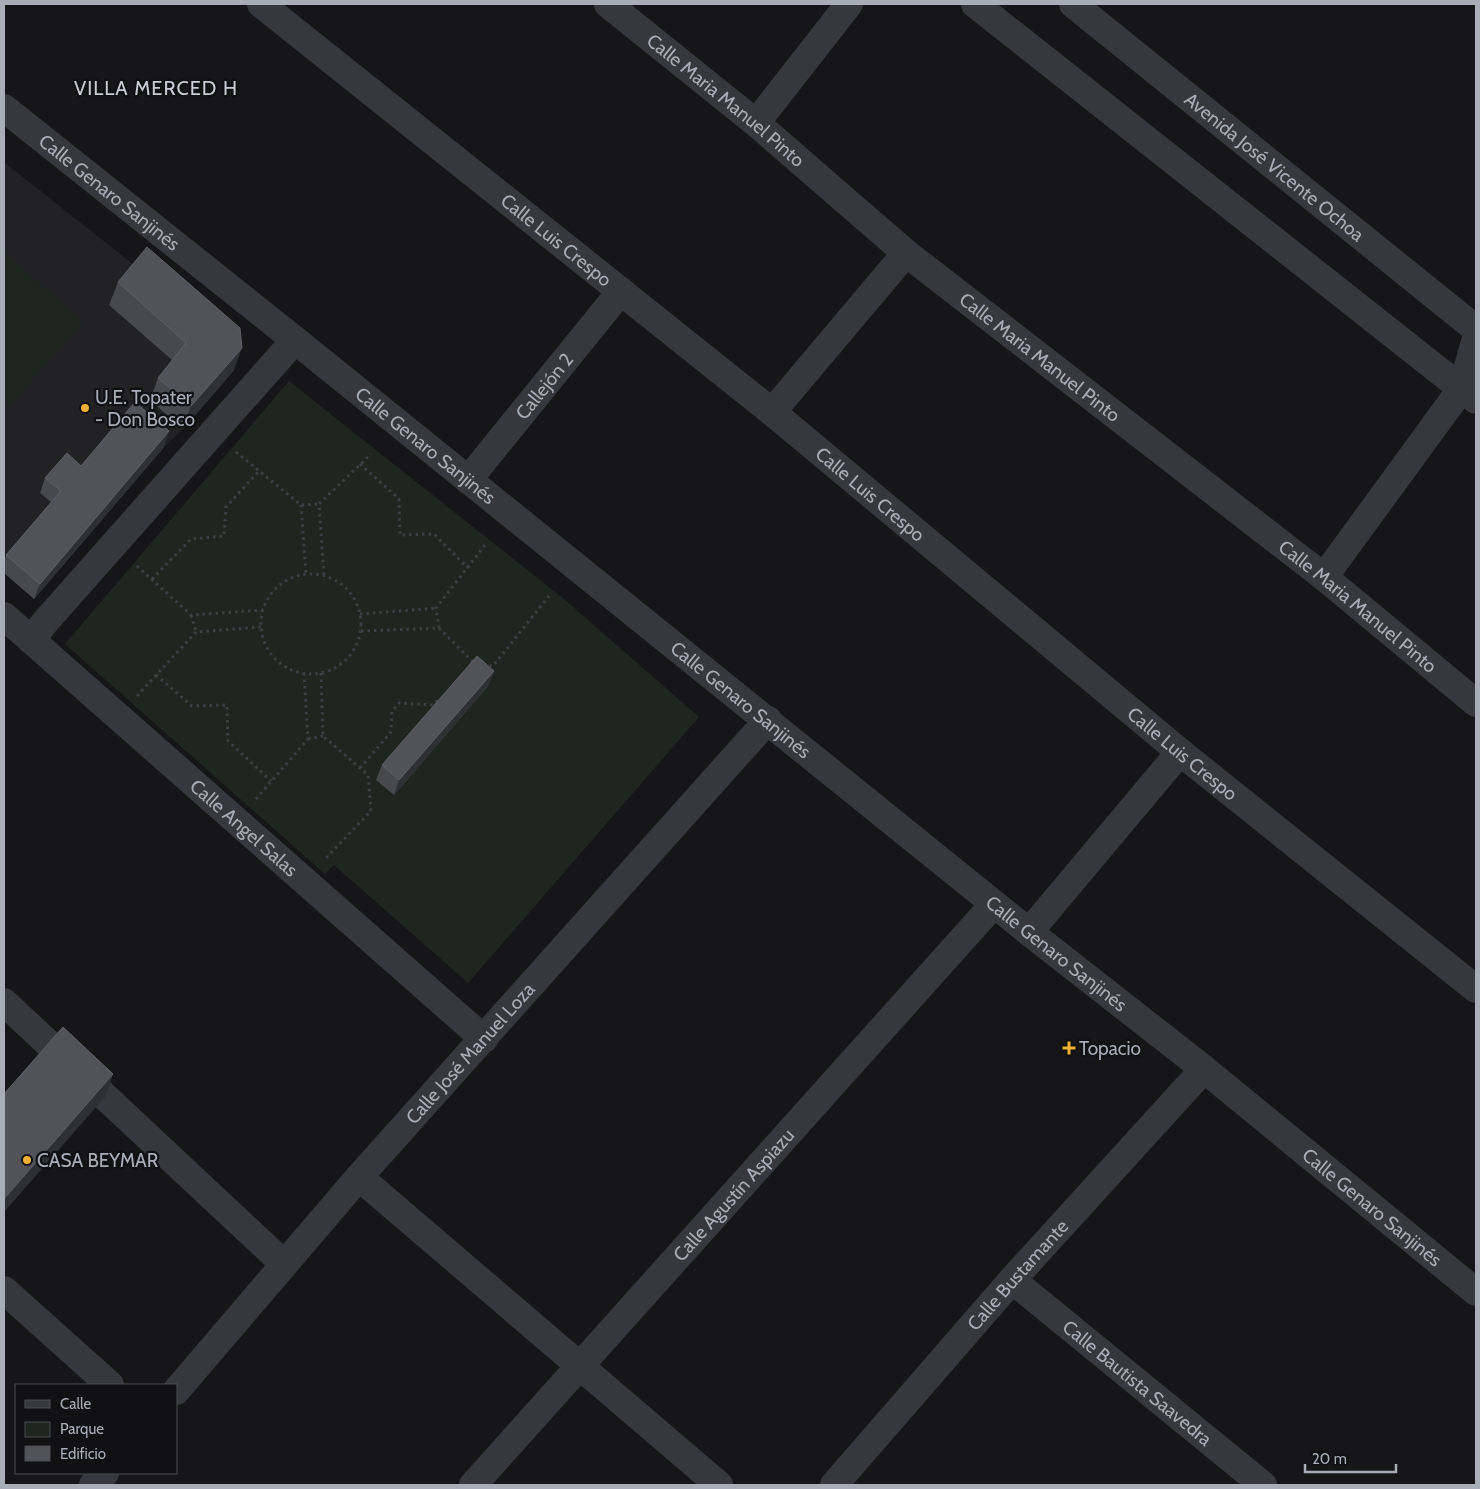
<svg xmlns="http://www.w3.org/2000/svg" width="1480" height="1489" viewBox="0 0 1480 1489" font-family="Cabin,sans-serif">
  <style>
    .built { fill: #222225 }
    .green { fill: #1e261f }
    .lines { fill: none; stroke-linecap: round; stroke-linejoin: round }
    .path { stroke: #3d3f44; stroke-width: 3; stroke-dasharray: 2.5 4; stroke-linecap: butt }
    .street { stroke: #37383d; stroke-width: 28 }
    .wall { fill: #47494d }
    .shaded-wall { fill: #2f3033 }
    .building { fill: #525359; stroke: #5f6168 }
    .poi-dot { fill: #f2b134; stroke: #111113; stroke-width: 2 }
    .labels { text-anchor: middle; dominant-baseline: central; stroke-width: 4.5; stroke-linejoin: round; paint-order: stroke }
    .street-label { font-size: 19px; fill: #a8adb8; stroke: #111113 }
    .poi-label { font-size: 19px; fill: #a8adb8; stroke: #111113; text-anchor: start }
    .neighbourhood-label { font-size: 20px; letter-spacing: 1px; fill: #c9ccd4; stroke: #111113 }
  </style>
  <rect width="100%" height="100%" fill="#161618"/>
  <!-- built -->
  <polygon class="built" points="4,162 139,269 231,351 234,370 183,429 164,447 34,599 4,573"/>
  <!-- green -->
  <g class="green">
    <polygon points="4,252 83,322 10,405 4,399"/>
    <polygon points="289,381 564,599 699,717 468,983 334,865 325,874 65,644"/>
  </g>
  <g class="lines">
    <!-- path -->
    <g class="path">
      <polyline points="236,452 301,505 319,504"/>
      <polyline points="360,464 399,499 400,535 434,534 468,568"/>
      <polyline points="301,505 306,574"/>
      <polyline points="137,566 191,615 263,610"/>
      <circle cx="311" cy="624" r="50"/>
      <polyline points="324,575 319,504 371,454"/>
      <polyline points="152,579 191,539 224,536 226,507 259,471"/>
      <polyline points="360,614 436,608"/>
      <polyline points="191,615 196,631"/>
      <polyline points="439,628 436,608 485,545"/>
      <polyline points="361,631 439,628 474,663"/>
      <polyline points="483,664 493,666 549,596"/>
      <polyline points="321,673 323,736 368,775 371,811 326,858"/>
      <polyline points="156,675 192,706 227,705 228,741 271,781"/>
      <polyline points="137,696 196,632 261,627"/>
      <polyline points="308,739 323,736"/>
      <polyline points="360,768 391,732 392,711 399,703 433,705 438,700"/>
      <polyline points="256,799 308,739 304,674"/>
    </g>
    <!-- street -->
    <g class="street">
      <path id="s1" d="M261,4L772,412L1180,752L1476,989"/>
      <path id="s2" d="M608,4L756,123L906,253L1324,577L1476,703"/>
      <polyline points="975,4 1476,400"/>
      <path id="s3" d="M1073,4L1476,329"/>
      <path id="s4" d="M4,108L295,340L1029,932L1204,1069L1476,1292"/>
      <polyline points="756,123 849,4"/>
      <polyline points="772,412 906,253"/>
      <path id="s5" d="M468,480L621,291"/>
      <polyline points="1324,577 1462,388 1476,338"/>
      <path id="s6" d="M4,616L484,1039"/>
      <polyline points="31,640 46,621 295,340"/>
      <polyline points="1029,932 1180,752"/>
      <polyline points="4,1002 284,1264"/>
      <polyline points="359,1177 719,1485"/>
      <path id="s7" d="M1012,1280L1263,1485"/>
      <polyline points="4,1290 110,1385"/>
      <path id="s8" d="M176,1391L359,1177L768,720"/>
      <polyline points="93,1485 105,1473"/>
      <path id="s9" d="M473,1485L994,904"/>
      <path id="s10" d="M834,1485L1012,1280L1204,1069"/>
    </g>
  </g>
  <!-- wall -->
  <g class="wall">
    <polygon points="118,282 234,370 183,429 150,400 158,378 172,360 109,305"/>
    <polygon points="164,447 34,599 4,573 4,562 6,555 51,502 40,493 45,478 81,466"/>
    <polygon points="494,671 488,686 394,795 376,780 382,765"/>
  </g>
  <!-- shaded-wall -->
  <g class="shaded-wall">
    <polygon points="242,348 234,370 183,429 191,406"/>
    <polygon points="169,431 164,447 34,599 40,584"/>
    <polygon points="494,671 488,686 394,795 399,780"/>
    <polygon points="113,1074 105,1097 4,1212 4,1199"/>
  </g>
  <!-- building -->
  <g class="building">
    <polygon points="147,247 240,328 242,348 191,406 158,378 186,343 118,282"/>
    <polygon points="135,402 169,431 40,584 6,555 61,491 45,478 67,453 81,466"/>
    <polygon points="477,656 494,671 399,780 382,765"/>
    <polygon points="63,1027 113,1074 4,1199 4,1094"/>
  </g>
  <!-- markers -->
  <g class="poi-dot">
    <circle cx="85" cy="408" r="5"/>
    <path d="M1066.5 1040.5h5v5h5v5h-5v5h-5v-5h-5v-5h5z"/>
    <circle cx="27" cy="1160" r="5"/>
  </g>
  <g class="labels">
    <!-- street labels -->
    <g class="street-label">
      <text stroke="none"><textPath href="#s2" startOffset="152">Calle Maria Manuel Pinto</textPath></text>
      <text stroke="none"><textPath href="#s3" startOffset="259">Avenida José Vicente Ochoa</textPath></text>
      <text stroke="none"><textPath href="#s4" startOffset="135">Calle Genaro Sanjinés</textPath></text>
      <text stroke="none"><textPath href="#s1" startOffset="378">Calle Luis Crespo</textPath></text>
      <text stroke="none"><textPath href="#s2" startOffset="558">Calle Maria Manuel Pinto</textPath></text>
      <text stroke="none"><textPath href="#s5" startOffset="121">Callejón 2</textPath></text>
      <text stroke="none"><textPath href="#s4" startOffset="540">Calle Genaro Sanjinés</textPath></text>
      <text stroke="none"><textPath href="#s1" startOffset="782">Calle Luis Crespo</textPath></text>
      <text stroke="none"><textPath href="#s2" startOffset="962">Calle Maria Manuel Pinto</textPath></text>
      <text stroke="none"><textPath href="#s4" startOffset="945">Calle Genaro Sanjinés</textPath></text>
      <text stroke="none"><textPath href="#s1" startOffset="1188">Calle Luis Crespo</textPath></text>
      <text stroke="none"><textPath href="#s6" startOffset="320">Calle Angel Salas</textPath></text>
      <text stroke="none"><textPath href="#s4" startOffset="1350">Calle Genaro Sanjinés</textPath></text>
      <text stroke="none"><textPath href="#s8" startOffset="448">Calle José Manuel Loza</textPath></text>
      <text stroke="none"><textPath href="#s9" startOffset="390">Calle Agustín Aspiazu</textPath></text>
      <text stroke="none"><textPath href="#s4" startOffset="1755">Calle Genaro Sanjinés</textPath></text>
      <text stroke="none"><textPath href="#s10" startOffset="279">Calle Bustamante</textPath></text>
      <text stroke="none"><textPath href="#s7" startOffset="162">Calle Bautista Saavedra</textPath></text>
    </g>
    <!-- poi labels -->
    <g class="poi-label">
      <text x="95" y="397">U.E. Topater<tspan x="95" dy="22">- Don Bosco</tspan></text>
      <text x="1079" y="1048">Topacio</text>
      <text x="37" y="1160">CASA BEYMAR</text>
    </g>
    <!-- neighbourhood labels -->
    <g class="neighbourhood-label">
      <text x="156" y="88">VILLA MERCED H</text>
    </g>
  </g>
  <!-- border -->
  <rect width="1480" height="1489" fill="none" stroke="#a8adb8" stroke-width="10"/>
  <!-- legend -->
  <rect x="15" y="1384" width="162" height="90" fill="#111113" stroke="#4d4f55"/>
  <rect x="25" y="1400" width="25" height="8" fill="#37383d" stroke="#4d4f55"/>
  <text x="60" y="1409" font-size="15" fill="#a8adb8">Calle</text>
  <rect x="25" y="1422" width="25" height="15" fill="#1e261f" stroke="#4d4f55"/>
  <text x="60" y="1434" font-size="15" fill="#a8adb8">Parque</text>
  <rect x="25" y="1446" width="25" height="15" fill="#525359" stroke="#4d4f55"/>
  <text x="60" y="1459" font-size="15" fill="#a8adb8">Edificio</text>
  <!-- scale -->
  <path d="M1305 1464v8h91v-8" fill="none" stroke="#a8adb8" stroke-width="2.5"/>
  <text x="1312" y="1464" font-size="15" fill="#a8adb8" stroke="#111113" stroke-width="4" paint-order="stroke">20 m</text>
</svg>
